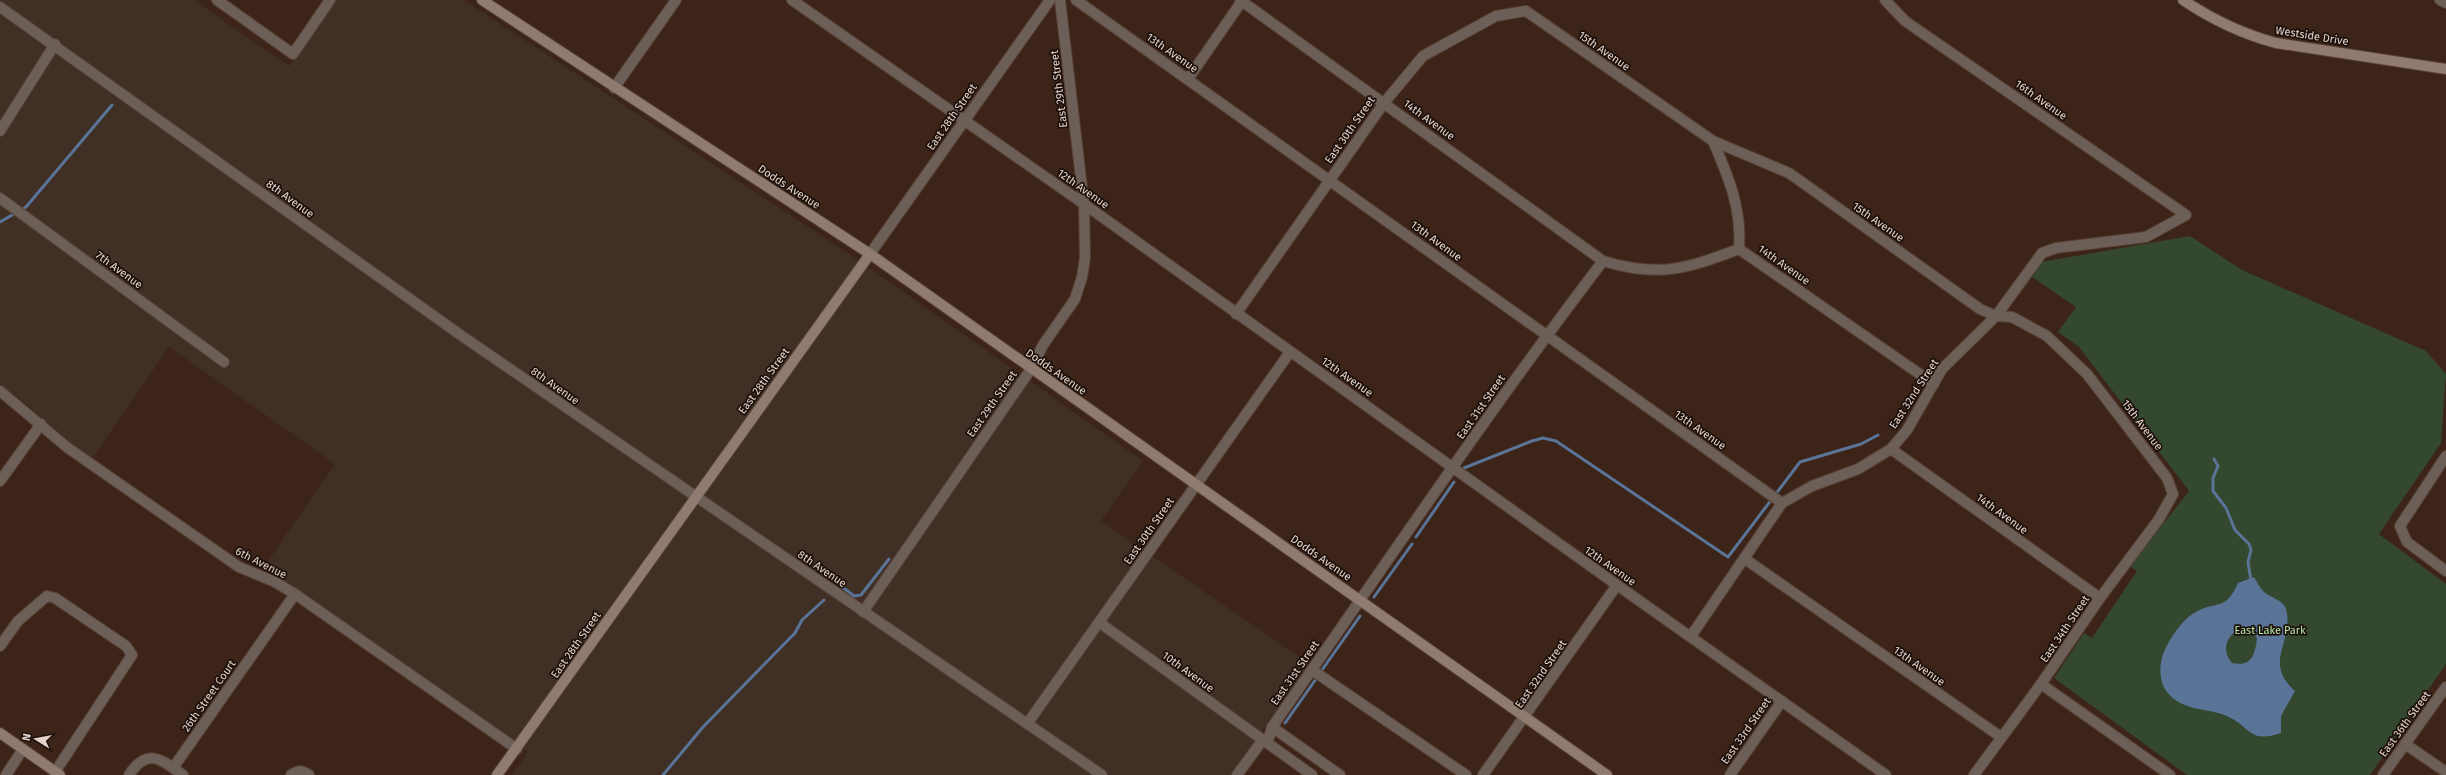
<svg xmlns="http://www.w3.org/2000/svg" width="2446" height="775" viewBox="0 0 2446 775" font-family="'Fira Sans',sans-serif">
  <style>
    .industrial { fill: #3f2f24 }
    .green { fill: #34472f }
    .water { fill: #5a7498; fill-rule: evenodd }
    .lines { fill: none; stroke-linecap: round; stroke-linejoin: round }
    .stream { stroke: #5a7498; stroke-width: 3 }
    .street-casing { stroke: #584035; stroke-width: 12 }
    .secondary-casing { stroke: #584035; stroke-width: 12 }
    .street { stroke: #6c5f58; stroke-width: 10 }
    .secondary { stroke: #907b71; stroke-width: 10 }
    .labels { text-anchor: middle; dominant-baseline: central; stroke-width: 3.5; stroke-linejoin: round; paint-order: stroke }
    .street-label { font-size: 11px; fill: #e5d4cc; stroke: #1c100b }
    .park-label { font-size: 11px; fill: #b7e8ad; stroke: #1c100b }
  </style>
  <rect width="100%" height="100%" fill="#3d2418"/>
  <!-- industrial -->
  <polygon class="industrial" points="0,0 194,0 289,66 336,0 464,0 854,257 1143,461 1101,521 1310,664 1231,775 512,775 528,752 264,567 335,464 169,347 91,460 19,398 0,384"/>
  <!-- green -->
  <polygon class="green" points="2190,236 2242,270 2426,351 2446,374 2441,443 2379,534 2446,584 2446,664 2370,775 2187,775 2054,678 2084,633 2092,638 2137,571 2130,566 2189,491 2079,347 2058,332 2076,307 2032,277 2041,262"/>
  <!-- water -->
  <path class="water" d="M2254,577C2257,582 2260,588 2264,592C2274,600 2286,600 2287,614C2291,645 2264,663 2295,691L2281,716V733C2249,744 2251,727 2227,716C2206,707 2183,712 2167,692C2160,683 2159,669 2162,658C2166,643 2182,619 2196,612C2217,600 2225,612 2238,583ZM2240,629L2252,633L2257,638C2255,656 2251,667 2232,663C2221,650 2226,636 2240,629Z"/>
  <g class="lines">
    <!-- stream -->
    <g class="stream">
      <polyline points="0,222 26,207 112,105"/>
      <polyline points="2214,459 2218,466 2213,478 2213,491 2226,508 2235,530 2249,544 2251,550 2248,562 2251,581"/>
      <polyline points="1464,468 1532,441 1543,438 1556,441 1728,557 1800,462 1861,444 1878,435"/>
      <polyline points="1416,537 1454,482"/>
      <polyline points="841,586 854,596 861,595 889,559"/>
      <polyline points="1374,597 1412,544"/>
      <polyline points="1322,670 1360,616"/>
      <polyline points="1285,723 1316,679"/>
      <polyline points="663,775 703,727 795,633 802,620 824,600"/>
    </g>
    <defs>
      <g id="street">
        <polyline points="217,0 293,54 330,0"/>
        <polyline points="792,0 1084,204 1617,585 1886,775"/>
        <polyline points="1076,0 1782,503"/>
        <path d="M1240,0L1603,261C1660,278 1685,269 1739,249"/>
        <polyline points="2440,0 2446,3"/>
        <polyline points="0,7 462,336 1102,775"/>
        <polyline points="1188,79 1242,1"/>
        <polyline points="614,88 676,0"/>
        <polyline points="0,131 55,44"/>
        <path d="M1713,141C1729,178 1742,209 1739,249"/>
        <polyline points="0,198 224,362"/>
        <polyline points="1739,249 1934,384"/>
        <polyline points="870,254 1050,0"/>
        <polyline points="1236,314 1384,103 1423,56 1496,16 1526,11 1713,141 1789,173 1980,309 1996,316 2012,317 2047,336 2087,374 2167,478 2173,494 2159,519 2100,598 2041,684 1974,775"/>
        <polyline points="0,391 68,448 239,567 275,582 295,594 517,749"/>
        <polyline points="1891,449 2100,598"/>
        <polyline points="2446,456 2400,526 2407,542 2446,571"/>
        <polyline points="0,481 41,424"/>
        <polyline points="1745,559 2001,737"/>
        <polyline points="863,612 1031,369 1043,345 1075,299 1082,277 1085,258 1084,204 1060,0"/>
        <polyline points="1100,623 1312,775"/>
        <polyline points="1691,636 1782,503 1812,486 1858,469 1891,449 1907,430 1942,369 1996,316 2042,253 2056,248 2146,237 2186,215 1905,21 1885,0"/>
        <polyline points="0,646 18,621 47,596 55,598 126,646 132,655 55,772"/>
        <polyline points="1312,670 1466,775"/>
        <polyline points="2041,684 2170,775"/>
        <polyline points="1027,724 1290,352"/>
        <polyline points="1272,727 1340,775"/>
        <polyline points="2405,744 2446,772"/>
        <polyline points="173,768 295,594"/>
        <polyline points="6,775 23,749"/>
        <path d="M129,775C147,747 161,759 183,775"/>
        <path d="M291,775C298,770 302,770 309,775"/>
        <path d="M1237,775L1262,741L1269,738L1272,727C1381,571 1487,413 1603,261"/>
        <polyline points="1483,775 1617,585"/>
        <polyline points="1730,775 1782,701"/>
        <polyline points="2383,775 2446,687"/>
      </g>
      <g id="secondary">
        <polyline points="482,0 870,254 1607,775"/>
        <path d="M2183,0C2213,20 2242,34 2276,43L2446,69"/>
        <polyline points="0,733 60,775"/>
        <polyline points="497,775 870,254"/>
      </g>
    </defs>
    <!-- street casing -->
    <use href="#street" class="street-casing"/>
    <!-- secondary casing -->
    <use href="#secondary" class="secondary-casing"/>
    <!-- street -->
    <use href="#street" class="street"/>
    <!-- secondary -->
    <use href="#secondary" class="secondary"/>
  </g>
  <g class="labels">
    <!-- street labels -->
    <g class="street-label">
      <text transform="translate(2312 36) rotate(9)">Westside Drive</text>
      <text transform="translate(1604 51) rotate(35)">15th Avenue</text>
      <text transform="translate(1172 53) rotate(35)">13th Avenue</text>
      <text transform="translate(1059 89) rotate(-97)">East 29th Street</text>
      <text transform="translate(2041 100) rotate(35)">16th Avenue</text>
      <text transform="translate(952 117) rotate(-55)">East 28th Street</text>
      <text transform="translate(1429 120) rotate(36)">14th Avenue</text>
      <text transform="translate(1350 130) rotate(-55)">East 30th Street</text>
      <text transform="translate(789 187) rotate(33)">Dodds Avenue</text>
      <text transform="translate(1083 189) rotate(35)">12th Avenue</text>
      <text transform="translate(290 199) rotate(36)">8th Avenue</text>
      <text transform="translate(1878 222) rotate(35)">15th Avenue</text>
      <text transform="translate(1436 241) rotate(36)">13th Avenue</text>
      <text transform="translate(1784 265) rotate(35)">14th Avenue</text>
      <text transform="translate(119 270) rotate(36)">7th Avenue</text>
      <text transform="translate(1056 372) rotate(35)">Dodds Avenue</text>
      <text transform="translate(1347 377) rotate(35)">12th Avenue</text>
      <text transform="translate(764 381) rotate(-54)">East 28th Street</text>
      <text transform="translate(555 386) rotate(35)">8th Avenue</text>
      <text transform="translate(1914 394) rotate(-57)">East 32nd Street</text>
      <text transform="translate(992 404) rotate(-55)">East 29th Street</text>
      <text transform="translate(1481 407) rotate(-55)">East 31st Street</text>
      <text transform="translate(2142 425) rotate(53)">15th Avenue</text>
      <text transform="translate(1700 430) rotate(35)">13th Avenue</text>
      <text transform="translate(2002 514) rotate(36)">14th Avenue</text>
      <text transform="translate(1149 531) rotate(-55)">East 30th Street</text>
      <text transform="translate(1321 558) rotate(35)">Dodds Avenue</text>
      <text transform="translate(261 563) rotate(27)">6th Avenue</text>
      <text transform="translate(1610 566) rotate(35)">12th Avenue</text>
      <text transform="translate(822 569) rotate(34)">8th Avenue</text>
      <text transform="translate(2065 629) rotate(-56)">East 34th Street</text>
      <text transform="translate(576 645) rotate(-55)">East 28th Street</text>
      <text transform="translate(1919 666) rotate(35)">13th Avenue</text>
      <text transform="translate(1188 672) rotate(36)">10th Avenue</text>
      <text transform="translate(1295 673) rotate(-55)">East 31st Street</text>
      <text transform="translate(1541 674) rotate(-55)">East 32nd Street</text>
      <text transform="translate(209 696) rotate(-55)">26th Street Court</text>
      <text transform="translate(2405 724) rotate(-54)">East 36th Street</text>
      <text transform="translate(1746 731) rotate(-55)">East 33rd Street</text>
    </g>
    <!-- park labels -->
    <g class="park-label">
      <text x="2270" y="630">East Lake Park</text>
    </g>
  </g>
  <!-- north arrow -->
  <g transform="translate(36 739) rotate(281)" stroke="#1c100b" stroke-width="3" paint-order="stroke">
  <path d="M0-3L7 15L0 10L-7 15Z" fill="#e5d4cc"/>
  <text y="-6" font-size="11" font-weight="bold" text-anchor="middle" fill="#e5d4cc">N</text>
  </g>
</svg>
